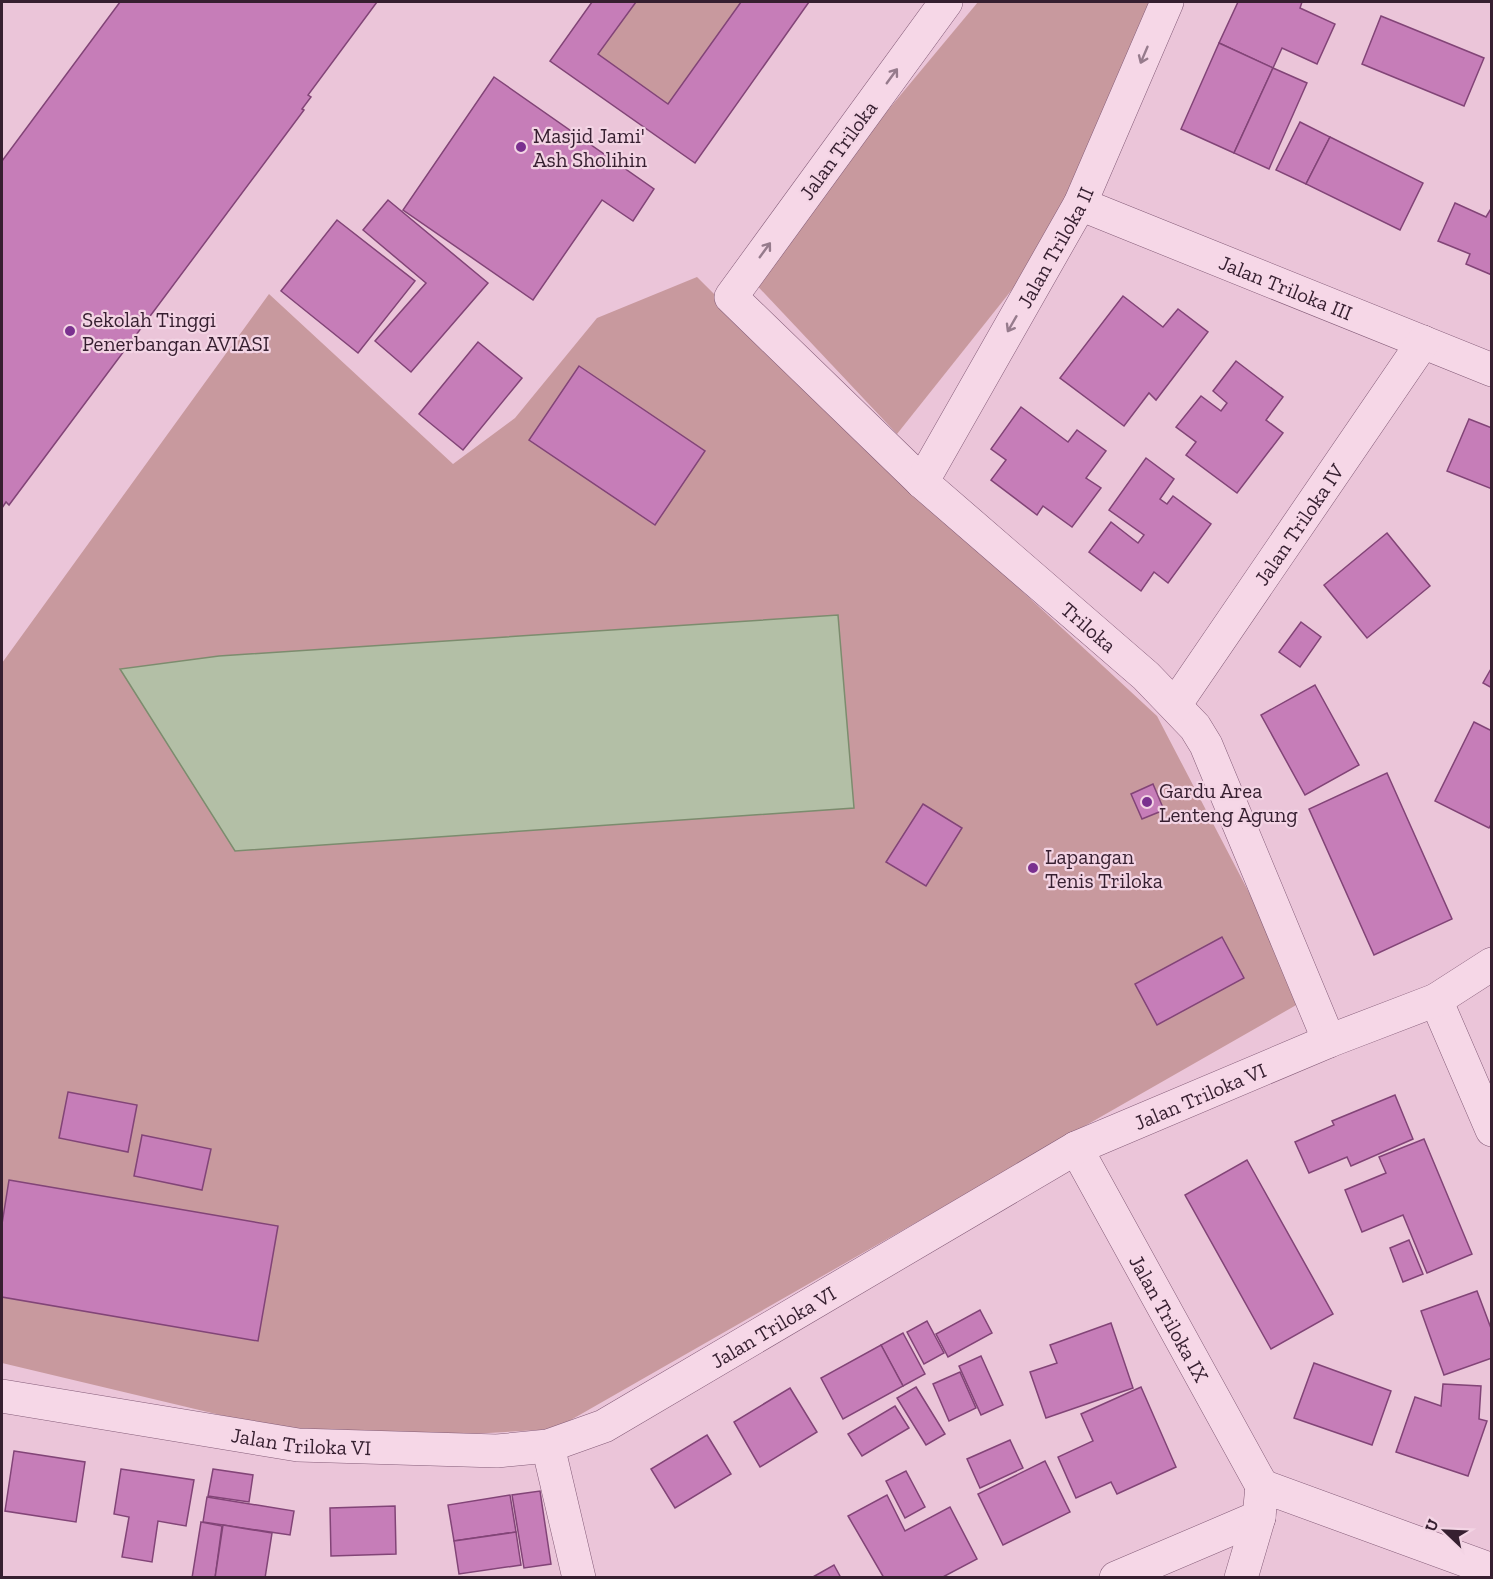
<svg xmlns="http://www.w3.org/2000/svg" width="1493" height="1579" viewBox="0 0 1493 1579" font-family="'Zilla Slab',serif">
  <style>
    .green { fill: #c8999e }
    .water { fill: #b3bfa6; stroke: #7c8c6e; stroke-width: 1.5 }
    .building { fill: #c67db8; stroke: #824477; stroke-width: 1.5 }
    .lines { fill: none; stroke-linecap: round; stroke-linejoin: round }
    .minor-casing { stroke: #845c78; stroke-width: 34 }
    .minor { stroke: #f6d7e7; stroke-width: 33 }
    .oneway { stroke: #967b8c }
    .poi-dot { fill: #7a308f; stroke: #f3d4e4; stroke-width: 2 }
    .labels { text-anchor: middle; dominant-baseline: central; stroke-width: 4.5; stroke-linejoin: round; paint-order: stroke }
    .poi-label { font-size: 21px; fill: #361f30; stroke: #f3d4e4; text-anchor: start }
    .street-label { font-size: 21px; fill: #361f30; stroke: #f3d4e4 }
  </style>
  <rect width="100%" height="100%" fill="#ebc5d9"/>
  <!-- green -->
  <g class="green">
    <polygon points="636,2 741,2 668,104 598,54"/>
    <polygon points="978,2 1167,2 1116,159 897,434 749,277"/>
    <polygon points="697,277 889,468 1157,716 1305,1000 555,1429 334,1442 2,1363 2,663 269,294 453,464 515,418 597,318"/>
  </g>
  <!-- water -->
  <polygon class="water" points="838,615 854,808 235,851 120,669 219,656"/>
  <!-- building -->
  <g class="building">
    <polygon points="120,2 377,2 308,95 311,97 302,109 304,110 9,505 6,502 2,508 2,161"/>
    <polygon points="592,2 636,2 598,54 668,104 741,2 809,2 695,163 550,61"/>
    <polygon points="1238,2 1302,2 1300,8 1335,24 1317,64 1282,48 1273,68 1219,43"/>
    <polygon points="1381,16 1484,58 1464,106 1362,64"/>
    <polygon points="1219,43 1273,68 1234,153 1181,129"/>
    <polygon points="1273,68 1307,83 1269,169 1234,153"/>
    <polygon points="494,77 654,189 633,221 602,200 533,300 403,210"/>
    <polygon points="1300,122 1330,137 1306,184 1276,170"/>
    <polygon points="1330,137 1423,183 1400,230 1306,184"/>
    <polygon points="388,200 488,283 411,372 375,341 426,283 363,230"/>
    <polygon points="1455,203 1486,217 1492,207 1492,275 1466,264 1470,254 1438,241"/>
    <polygon points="337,220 415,281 358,353 281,291"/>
    <polygon points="1123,296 1163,327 1178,309 1208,332 1156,400 1149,393 1124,426 1060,378"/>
    <polygon points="478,342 522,378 463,450 419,414"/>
    <polygon points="1236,361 1283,397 1266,420 1283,433 1237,493 1186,455 1196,442 1176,427 1201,396 1221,411 1227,403 1213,391"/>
    <polygon points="579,366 705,451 655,525 529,440"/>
    <polygon points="1021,407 1068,442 1077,430 1106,451 1086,478 1101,488 1072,527 1043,506 1037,515 991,480 1006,460 991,449"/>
    <polygon points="1469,419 1492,428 1492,489 1447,471"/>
    <polygon points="1146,458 1174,479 1160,499 1167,504 1173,496 1211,524 1168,583 1154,572 1141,591 1089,552 1111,522 1138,543 1144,535 1109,510"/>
    <polygon points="1387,533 1430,586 1367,638 1324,585"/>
    <polygon points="1301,622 1321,637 1300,667 1279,652"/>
    <polygon points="1492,667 1492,688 1483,683"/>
    <polygon points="1315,685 1359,765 1305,795 1261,715"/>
    <polygon points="1474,722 1492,731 1492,823 1489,828 1435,801"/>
    <polygon points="1387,773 1452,919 1374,955 1309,809"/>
    <polygon points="1153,784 1164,810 1142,819 1131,794"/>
    <polygon points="923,804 962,828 926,886 886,862"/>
    <polygon points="1222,937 1244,978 1157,1025 1135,984"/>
    <polygon points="68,1092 137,1105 128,1152 59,1138"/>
    <polygon points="1395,1095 1413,1139 1351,1166 1347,1157 1309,1173 1295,1142 1334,1125 1332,1121"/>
    <polygon points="142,1135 211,1149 202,1190 134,1176"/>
    <polygon points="1424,1139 1472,1254 1427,1273 1403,1215 1362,1232 1345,1190 1386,1173 1379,1157"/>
    <polygon points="1247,1160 1333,1314 1271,1349 1185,1195"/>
    <polygon points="9,1180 278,1226 258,1341 2,1297 2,1224"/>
    <polygon points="1409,1240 1423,1274 1403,1282 1390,1248"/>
    <polygon points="1477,1291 1492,1331 1492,1358 1444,1375 1421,1311"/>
    <polygon points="980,1310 992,1333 948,1357 936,1334"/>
    <polygon points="927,1321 944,1353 924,1364 907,1332"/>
    <polygon points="1111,1323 1133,1388 1046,1418 1030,1372 1057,1363 1050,1345"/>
    <polygon points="903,1333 925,1374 903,1386 881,1345"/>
    <polygon points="881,1345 903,1386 843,1419 821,1378"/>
    <polygon points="981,1356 1003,1405 981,1415 959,1366"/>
    <polygon points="1314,1363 1391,1391 1372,1445 1294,1418"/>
    <polygon points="960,1372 976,1408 949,1421 933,1384"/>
    <polygon points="1443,1384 1481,1386 1479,1419 1487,1421 1468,1476 1396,1452 1415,1397 1441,1406"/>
    <polygon points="916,1387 945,1434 926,1445 897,1398"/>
    <polygon points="1141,1387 1176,1467 1117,1494 1111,1482 1076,1498 1058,1457 1093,1441 1081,1414"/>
    <polygon points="790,1388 817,1432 760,1467 734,1422"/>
    <polygon points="895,1406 909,1428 862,1456 848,1434"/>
    <polygon points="707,1435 731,1474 675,1508 651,1469"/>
    <polygon points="1010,1440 1023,1468 980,1488 967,1459"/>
    <polygon points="14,1451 85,1462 76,1522 5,1511"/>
    <polygon points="1045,1461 1070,1512 1003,1545 978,1494"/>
    <polygon points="121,1469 194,1480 186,1526 158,1521 152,1562 122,1557 129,1517 114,1514"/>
    <polygon points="213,1469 253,1475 249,1502 208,1496"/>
    <polygon points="906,1471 925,1507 905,1518 886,1481"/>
    <polygon points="540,1491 551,1564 524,1568 512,1495"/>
    <polygon points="510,1495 516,1532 454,1541 448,1505"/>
    <polygon points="887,1495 905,1531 950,1507 977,1559 941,1578 884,1578 848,1516"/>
    <polygon points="207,1497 294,1511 290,1535 203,1522"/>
    <polygon points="395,1506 396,1554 331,1556 330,1508"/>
    <polygon points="201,1522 222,1526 215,1578 192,1578"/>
    <polygon points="223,1525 272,1533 265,1578 215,1578"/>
    <polygon points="516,1532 521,1565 459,1574 454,1541"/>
    <polygon points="834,1565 841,1578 811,1578"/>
  </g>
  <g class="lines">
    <defs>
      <g id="minor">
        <path id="s1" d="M946,2L731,297L922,482L1146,676L1195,727L1206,745L1329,1041"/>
        <path id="s2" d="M1080,204L1492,370"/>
        <path id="s3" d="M922,482L1080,204L1167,2"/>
        <path id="s4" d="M1175,705L1423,342"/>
        <polyline points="1436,1000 1492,1130"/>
        <path id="s5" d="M1076,1148L1262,1486"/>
        <path id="s6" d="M2,1396L298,1445L497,1451L548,1446L604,1426L1076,1148L1329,1041L1436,1000L1492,964"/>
        <polyline points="548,1446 579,1578"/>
        <polyline points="1116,1578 1259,1517 1262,1486 1492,1570"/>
        <polyline points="1241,1578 1259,1517"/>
      </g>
    </defs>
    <!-- minor casing -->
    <use href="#minor" class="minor-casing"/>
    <!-- minor -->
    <use href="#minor" class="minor"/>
  </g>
  <!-- one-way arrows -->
  <defs><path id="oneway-shaft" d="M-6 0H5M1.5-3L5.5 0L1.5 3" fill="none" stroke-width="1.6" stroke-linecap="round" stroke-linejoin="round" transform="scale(1.5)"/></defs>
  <g class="oneway">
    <use href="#oneway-shaft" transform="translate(1144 55) rotate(113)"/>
    <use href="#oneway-shaft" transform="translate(892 76) rotate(-54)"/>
    <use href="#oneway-shaft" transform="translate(765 250) rotate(-54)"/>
    <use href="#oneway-shaft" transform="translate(1012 324) rotate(120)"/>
  </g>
  <!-- markers -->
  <g class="poi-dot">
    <circle cx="521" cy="147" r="6"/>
    <circle cx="70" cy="331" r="6"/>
    <circle cx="1147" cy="802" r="6"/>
    <circle cx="1033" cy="868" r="6"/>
  </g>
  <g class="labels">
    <!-- poi labels -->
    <g class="poi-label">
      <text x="533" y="135">Masjid Jami'<tspan x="533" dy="24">Ash Sholihin</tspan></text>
      <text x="82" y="319">Sekolah Tinggi<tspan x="82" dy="24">Penerbangan AVIASI</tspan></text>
      <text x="1159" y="790">Gardu Area<tspan x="1159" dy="24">Lenteng Agung</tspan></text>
      <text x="1045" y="856">Lapangan<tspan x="1045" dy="24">Tenis Triloka</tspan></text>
    </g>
    <!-- street labels -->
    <g class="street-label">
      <text transform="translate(838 150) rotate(-54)">Jalan Triloka</text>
      <text stroke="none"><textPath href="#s3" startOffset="270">Jalan Triloka II</textPath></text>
      <text stroke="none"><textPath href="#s2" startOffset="222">Jalan Triloka III</textPath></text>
      <text stroke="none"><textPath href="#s4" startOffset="219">Jalan Triloka IV</textPath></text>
      <text stroke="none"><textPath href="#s1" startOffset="852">Triloka</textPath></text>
      <text stroke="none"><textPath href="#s6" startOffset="1292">Jalan Triloka VI</textPath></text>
      <text stroke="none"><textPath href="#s5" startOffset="194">Jalan Triloka IX</textPath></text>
      <text stroke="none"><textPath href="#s6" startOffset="806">Jalan Triloka VI</textPath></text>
      <text stroke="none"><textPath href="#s6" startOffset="303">Jalan Triloka VI</textPath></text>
    </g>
  </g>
  <!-- border -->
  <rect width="1493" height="1579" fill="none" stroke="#361f30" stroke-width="6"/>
  <!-- north arrow -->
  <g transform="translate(1445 1531) rotate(293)" stroke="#f3d4e4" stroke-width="4.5" paint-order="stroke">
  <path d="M0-4.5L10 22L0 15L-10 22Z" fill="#361f30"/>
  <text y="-9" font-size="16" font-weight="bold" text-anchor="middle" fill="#361f30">U</text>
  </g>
</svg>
